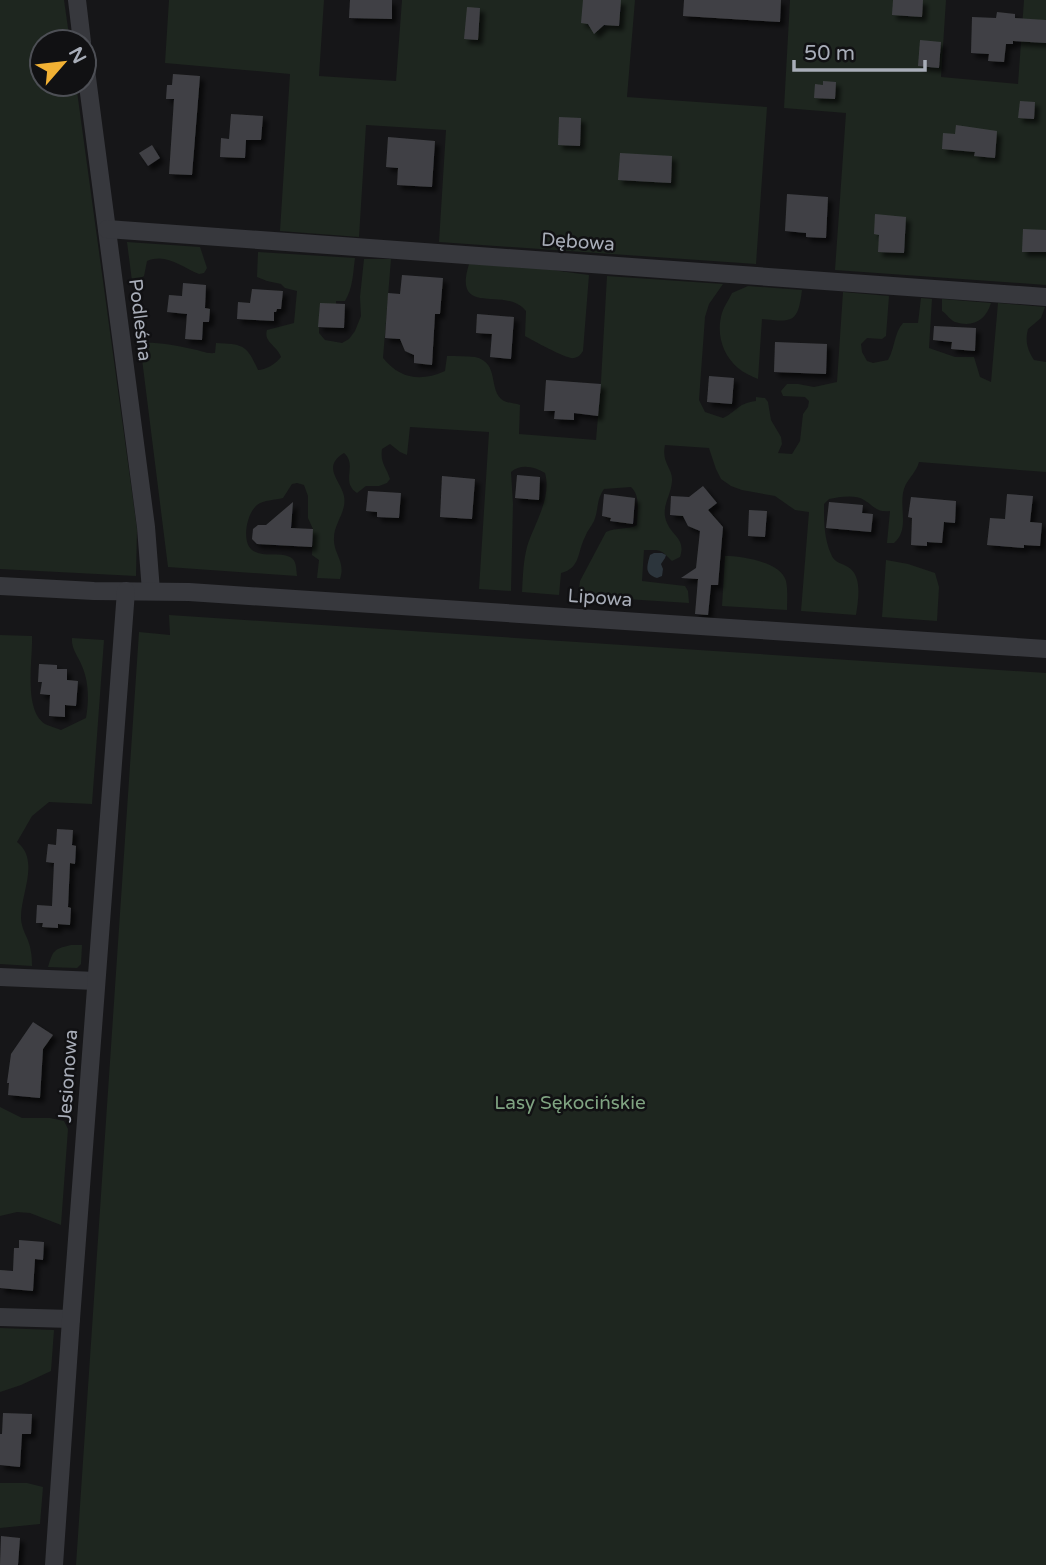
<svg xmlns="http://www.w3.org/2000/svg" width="1046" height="1565" viewBox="0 0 1046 1565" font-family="'Varela Round',sans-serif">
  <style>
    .green { fill: #1e261f }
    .water { fill: #2c353c }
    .building { fill: #404145; filter: url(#shadow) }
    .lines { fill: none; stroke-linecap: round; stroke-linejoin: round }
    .minor { stroke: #37383d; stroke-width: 18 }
    .labels { text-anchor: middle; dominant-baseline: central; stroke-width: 5; stroke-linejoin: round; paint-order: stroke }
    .street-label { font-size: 19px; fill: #a8adb8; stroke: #111113 }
    .park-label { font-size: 19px; fill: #7fa381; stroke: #111113 }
  </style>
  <defs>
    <filter id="shadow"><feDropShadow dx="4.5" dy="4.5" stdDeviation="2" flood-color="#0009"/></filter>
  </defs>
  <rect width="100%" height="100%" fill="#161618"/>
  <!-- green -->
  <g class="green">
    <polygon points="0,0 64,0 70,42 42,42 42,84 76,84 137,529 136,576 0,569"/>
    <polygon points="169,0 324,0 319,76 396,81 402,0 635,0 627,97 767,107 756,264 439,242 446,130 366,125 359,237 280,231 290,74 165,63"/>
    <polygon points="790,0 946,0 941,77 1018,84 1024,0 1046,0 1046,285 835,270 846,113 784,108"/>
    <path d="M127,242L200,247L207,268L204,273L199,274C181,267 167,253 147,261L144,276L137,280L132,281Z"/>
    <path d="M258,252L355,258C353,273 353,288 345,301H336V304H320L319,333L325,340L342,343L349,339L355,331L361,316L360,297L364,259H391L383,358C400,379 421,382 445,371L447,356C456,356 466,356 475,357C501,363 487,391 504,401C508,403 515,403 520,405L519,434L596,440L601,381L607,276L723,284L709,304L705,317L699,400L705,412L723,418C738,411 736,404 756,401V397L765,398L768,402L771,420L781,437L782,444L778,453L792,454L800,441L803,414L808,407L809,401L805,397L783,396L781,391L787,384H798L814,387L837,382L843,292L889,296L886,336L882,339L867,338L861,344L862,352L867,361L873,363L888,360C895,348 894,333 903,323H918L921,298L932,299L929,348L955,357H974L980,377L991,382L998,303L1045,307L1041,318L1028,329C1025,341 1027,349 1034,360L1046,362V472L919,462C916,474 905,480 903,493C900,511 909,530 894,543H887L890,511C877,513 874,506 864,500C855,494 839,497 829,499L824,504C824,522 824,538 831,554C834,563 842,563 848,567C863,576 858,601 856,615L801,611L809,512L795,510L775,496L742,490L731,486L721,479L716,469L709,448L665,445C661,463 673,468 672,481C671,497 660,507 667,523C673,537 686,539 680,557L672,561C660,549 662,550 644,550L642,581L685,586L688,591L689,603L578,596L580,581L606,532C616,527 629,530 637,525C637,513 641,496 631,487L604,489C596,500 599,509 594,521C591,527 587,531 585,537C577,552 581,568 561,573L559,595L522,592C523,577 523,562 527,547C534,524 552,498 545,473C535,467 521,463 511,472L513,504L511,591L479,589L489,432L410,427L407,455L400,452L390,444L382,449C380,463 386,466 390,479L387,483L379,486H366L357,493C340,482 358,465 344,453C321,467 341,481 344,496C347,512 334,523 334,538C333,554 346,561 340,579L317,578L319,560L312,555L313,529L308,518V496L304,485L297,483L292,484L283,498C275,500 264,500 257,505C247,513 241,541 252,550C262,558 279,552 290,557C297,560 296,569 297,576L168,567L140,343C157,342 174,345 192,349C200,350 206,354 215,353L216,343C243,344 247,345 258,370C265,370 276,364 281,357C278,346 263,342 267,330L294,323L297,291L285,288L281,284L267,281L257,277Z"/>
    <path d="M469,264L530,267L589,275L583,351C580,355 579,357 574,358C568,360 532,340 525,336L526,311C506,285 452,319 469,264Z"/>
    <path d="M748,286L802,290C798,324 792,322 762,319L758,379C751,376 744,373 738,368C722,354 716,333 722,313C724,306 729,300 732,293Z"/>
    <path d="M942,299L991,303C986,320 973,328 955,322C950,320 947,314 942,311Z"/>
    <path d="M725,556C742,556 781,562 786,581C788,590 787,601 787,610L722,606Z"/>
    <polygon points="886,560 908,564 935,573 939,587 937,621 882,617"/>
    <polygon points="169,615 1046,673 1046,1565 76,1565 139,632 170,635"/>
    <path d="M0,635L32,636C33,659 23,710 45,724C49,726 56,728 61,730L86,718C89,701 89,682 82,666C78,656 71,649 72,638L104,640L92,804L49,802L32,816L17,842C40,860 21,893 21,917C21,925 24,931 27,938C31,947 32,956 32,966L0,964Z"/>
    <path d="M71,945H82L81,964L77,968L48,967C53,950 54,949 71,945Z"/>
    <polygon points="0,1107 22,1118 50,1118 64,1121 68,1129 61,1225 30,1213 17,1212 0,1216"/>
    <polygon points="0,1328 54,1330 51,1371 21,1385 0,1392"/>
    <polygon points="0,1483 27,1483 43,1487 40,1524 0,1528"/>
  </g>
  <!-- water -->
  <path class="water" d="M662,553L666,555L665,558L661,564L663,569L662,576L657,578C644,574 647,566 650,555L654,553Z"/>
  <!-- building -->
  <g class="building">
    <polygon points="350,0 392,0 392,19 349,18"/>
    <polygon points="583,0 621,0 619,26 604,25 594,34 588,24 581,23"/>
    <polygon points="684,0 781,0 780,22 683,16"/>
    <polygon points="893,0 923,0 922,17 892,15"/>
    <polygon points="467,7 480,8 478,40 464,39"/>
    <polygon points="997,12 1015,14 1015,18 1046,20 1046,43 1013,41 1013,44 1006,44 1004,62 988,61 989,54 971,53 972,17 996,18"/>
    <polygon points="920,40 941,42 939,68 918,66"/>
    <polygon points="173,74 200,76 192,175 169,174 174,99 166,99 167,85 172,85"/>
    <polygon points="823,81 836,82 835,99 814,98 815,84 823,85"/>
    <polygon points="1020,101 1035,102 1034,119 1018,118"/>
    <polygon points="231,114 263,116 261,140 246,140 245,158 220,157 221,138 229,139"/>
    <polygon points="559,117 581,118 580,146 558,145"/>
    <polygon points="956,125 997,131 995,158 974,156 975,152 942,149 943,133 955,134"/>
    <polygon points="388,137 435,141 432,187 397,185 398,168 386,167"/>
    <polygon points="152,145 160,158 148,166 139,153"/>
    <polygon points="620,153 672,156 671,183 618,180"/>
    <polygon points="787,194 828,197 826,238 806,237 806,233 785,231"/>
    <polygon points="875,214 906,217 904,253 878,252 879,235 874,234"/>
    <polygon points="1023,229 1046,230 1046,252 1022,252"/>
    <polygon points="402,275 443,278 440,314 435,314 432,365 414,363 414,355 405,351 400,339 385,338 388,293 400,294"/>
    <polygon points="183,283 206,285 205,308 210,309 209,322 203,322 202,340 185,339 187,314 167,312 169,295 182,296"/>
    <polygon points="252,289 283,291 281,309 277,309 276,312 274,312 274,321 237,319 238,302 250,303"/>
    <polygon points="320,303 345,304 344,328 318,327"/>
    <polygon points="477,314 514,317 511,359 490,357 492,334 476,333"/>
    <polygon points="934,326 976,328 975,351 951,349 952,342 933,340"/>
    <polygon points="775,342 827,344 826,374 774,372"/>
    <polygon points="709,376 734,378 732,404 707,402"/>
    <polygon points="546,380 601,384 598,416 574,413 574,420 554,419 555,411 544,411"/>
    <polygon points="517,475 540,477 539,500 515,498"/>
    <polygon points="442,476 475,479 472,519 440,517"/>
    <polygon points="703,486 717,503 708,510 723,527 718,585 711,585 708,615 695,614 698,579 681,578 696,568 700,531 688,526 683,516 670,515 671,496 689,497"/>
    <polygon points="368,491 401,493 399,518 377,517 377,512 366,511"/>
    <polygon points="604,494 635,498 633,524 610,521 611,518 602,516"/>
    <polygon points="1007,494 1033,496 1030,522 1042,523 1040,546 1024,545 1024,548 987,545 990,518 1005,519"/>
    <polygon points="911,497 956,501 955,523 944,522 942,543 927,542 927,546 911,545 912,518 908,517"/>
    <polygon points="293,502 291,528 313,529 312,547 257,544 252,539 253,529 258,525 266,525"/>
    <polygon points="829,502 863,505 862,513 873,514 871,532 826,528"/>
    <polygon points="749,510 767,511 765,537 748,536"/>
    <polygon points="39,664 57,665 57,669 67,669 67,680 78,681 76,706 65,705 65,717 49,716 50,695 40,694 42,682 38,682"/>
    <polygon points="57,829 73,830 72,845 76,846 75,864 70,863 68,907 71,908 70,925 58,924 58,928 42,927 43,923 36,923 37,905 52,906 54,863 46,862 48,844 56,845"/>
    <polygon points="33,1022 53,1035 43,1049 40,1098 8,1095 9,1083 7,1083 11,1054"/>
    <polygon points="19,1240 44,1242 43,1260 35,1259 33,1291 0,1288 0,1270 13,1271 14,1248 19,1248"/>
    <polygon points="3,1413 32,1414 31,1434 22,1434 20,1467 0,1465 0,1434 2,1434"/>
    <polygon points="1,1536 20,1538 18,1565 0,1565"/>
  </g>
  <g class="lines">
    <!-- minor -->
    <g class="minor">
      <polyline points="77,0 82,42"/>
      <polyline points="84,55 146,527 151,591"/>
      <polyline points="107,229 1046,297"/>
      <polyline points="0,586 94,591 189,592 1046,649"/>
      <polyline points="0,977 96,981"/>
      <polyline points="0,1317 71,1319"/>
      <polyline points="54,1565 71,1319 126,591"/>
    </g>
  </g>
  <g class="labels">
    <!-- street labels -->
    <g class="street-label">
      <text transform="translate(578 242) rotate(4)">Dębowa</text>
      <text transform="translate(140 320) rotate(83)">Podleśna</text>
      <text transform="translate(600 598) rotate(4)">Lipowa</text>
      <text transform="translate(68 1076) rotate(-86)">Jesionowa</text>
    </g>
    <!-- park labels -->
    <g class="park-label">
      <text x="570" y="1103">Lasy Sękocińskie</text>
    </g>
  </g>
  <!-- north arrow -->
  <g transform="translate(63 63) rotate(62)"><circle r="33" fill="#111113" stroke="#4d4f55" stroke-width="2"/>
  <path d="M0-5L12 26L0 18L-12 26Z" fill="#f2b134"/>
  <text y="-10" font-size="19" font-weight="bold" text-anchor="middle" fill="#a8adb8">N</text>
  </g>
  <!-- scale -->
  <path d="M794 60v10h131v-10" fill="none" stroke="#a8adb8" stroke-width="3.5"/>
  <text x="804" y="60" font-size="21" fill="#a8adb8" stroke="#111113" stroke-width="5" paint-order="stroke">50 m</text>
</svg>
